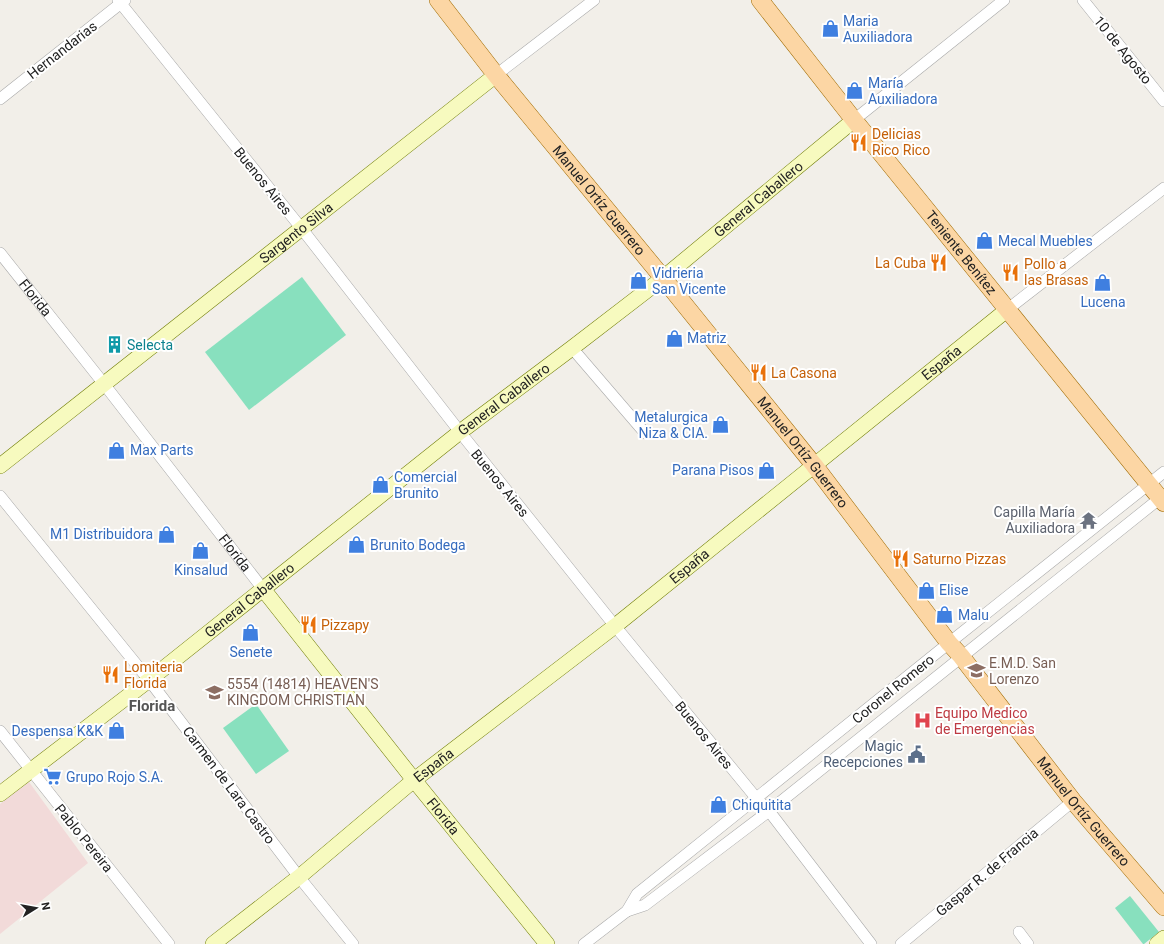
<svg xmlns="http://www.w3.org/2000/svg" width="1164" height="944" viewBox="0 0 1164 944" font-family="Roboto,sans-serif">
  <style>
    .commercial { fill: #f2dad9 }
    .pitch { fill: #88e0be }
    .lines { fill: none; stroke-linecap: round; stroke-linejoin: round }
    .street-casing { stroke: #a9a9a9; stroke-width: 12 }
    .secondary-casing { stroke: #707d05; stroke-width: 16 }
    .primary-casing { stroke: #a06b00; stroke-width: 18 }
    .street { stroke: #fff; stroke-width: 11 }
    .secondary { stroke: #f7fabf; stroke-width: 15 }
    .primary { stroke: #fcd6a4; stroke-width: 17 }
    .labels { text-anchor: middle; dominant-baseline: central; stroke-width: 4; stroke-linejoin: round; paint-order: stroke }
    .shop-label { font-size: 14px; fill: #366cbe; stroke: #fff; text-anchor: start }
    .street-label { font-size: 14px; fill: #222; stroke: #fff }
    .food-label { font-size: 14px; fill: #c56008; stroke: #fff; text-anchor: start }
    .culture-label { font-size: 14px; fill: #0d838f; stroke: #fff; text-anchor: start }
    .worship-label { font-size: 14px; fill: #5b616d; stroke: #fff; text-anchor: end }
    .education-label { font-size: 14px; fill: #785e54; stroke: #fff; text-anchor: start }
    .health-label { font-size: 14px; fill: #be3a42; stroke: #fff; text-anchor: start }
    .service-label { font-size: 14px; fill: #4e5e75; stroke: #fff; text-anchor: end }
    .neighbourhood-label { font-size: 15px; font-weight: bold; fill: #555; stroke: #fff }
  </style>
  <rect width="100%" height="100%" fill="#f2efe9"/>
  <!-- commercial -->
  <polygon class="commercial" points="29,782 88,863 0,934 0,804"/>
  <!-- pitch -->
  <g class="pitch">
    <polygon points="302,277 346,335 249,410 205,352"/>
    <polygon points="256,704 289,751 256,774 223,728"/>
    <polygon points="1130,896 1159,932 1144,944 1143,944 1115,908"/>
  </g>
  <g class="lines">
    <defs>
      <g id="street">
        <polyline points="118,0 302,229 460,432 615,626 757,799 769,811 871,944"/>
        <polyline points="1083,0 1164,101"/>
        <polyline points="496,75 594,0"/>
        <polyline points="0,99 125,0"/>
        <polyline points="854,120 1004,0"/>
        <path id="s1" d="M0,253L104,384L263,589"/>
        <polyline points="1008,309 1164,188"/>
        <polyline points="572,348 645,433"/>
        <polyline points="0,496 149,680 299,877 353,944"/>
        <polyline points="0,731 169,944"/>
        <polyline points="627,911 645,905 769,811 1164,495"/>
        <polyline points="1019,932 1028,944"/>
        <polyline points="584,944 627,911 637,894 949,643 1164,472"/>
        <polyline points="901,944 1073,801"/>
      </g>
      <g id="secondary">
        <path id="s2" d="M0,466L496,75"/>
        <path id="s3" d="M263,589L414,780L547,944"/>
        <path id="s4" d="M0,794L149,680L460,432L572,348L663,278L854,120"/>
        <path id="s5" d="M213,944L299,877L414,780L615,626L1008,309"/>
        <polyline points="1157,944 1164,938"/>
      </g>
      <g id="primary">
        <path id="s6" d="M438,0L496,75L663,278L814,465L949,643L961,656L1073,801L1164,907"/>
        <path id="s7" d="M760,0L854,120L1164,503"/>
      </g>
    </defs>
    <!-- street casing -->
    <use href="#street" class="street-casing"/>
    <!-- secondary casing -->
    <use href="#secondary" class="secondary-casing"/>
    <!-- primary casing -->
    <use href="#primary" class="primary-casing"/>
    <!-- street -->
    <use href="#street" class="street"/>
    <!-- secondary -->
    <use href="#secondary" class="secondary"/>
    <!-- primary -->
    <use href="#primary" class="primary"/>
  </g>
  <!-- icons -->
  <defs>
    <symbol id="shop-bare" viewBox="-9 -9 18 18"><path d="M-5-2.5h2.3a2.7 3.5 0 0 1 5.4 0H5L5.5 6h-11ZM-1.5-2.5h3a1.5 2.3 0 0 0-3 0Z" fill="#3f7fe0" stroke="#fff" stroke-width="2.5" paint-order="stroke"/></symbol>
    <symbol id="restaurant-bare" viewBox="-9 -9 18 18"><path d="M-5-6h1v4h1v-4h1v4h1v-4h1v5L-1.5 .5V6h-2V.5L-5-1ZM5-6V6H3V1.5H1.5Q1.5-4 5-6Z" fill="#e8710a" stroke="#fff" stroke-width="2.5" paint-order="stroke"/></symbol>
    <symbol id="building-bare" viewBox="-9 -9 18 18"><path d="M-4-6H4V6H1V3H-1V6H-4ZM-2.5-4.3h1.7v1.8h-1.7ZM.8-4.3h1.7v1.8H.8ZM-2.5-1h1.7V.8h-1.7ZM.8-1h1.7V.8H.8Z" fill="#0f9aa8" stroke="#fff" stroke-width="2.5" paint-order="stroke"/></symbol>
    <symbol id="temple-bare" viewBox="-9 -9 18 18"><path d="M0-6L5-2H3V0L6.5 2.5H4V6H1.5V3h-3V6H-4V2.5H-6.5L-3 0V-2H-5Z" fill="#6b7280" stroke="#fff" stroke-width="2.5" paint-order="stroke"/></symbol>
    <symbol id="school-bare" viewBox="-9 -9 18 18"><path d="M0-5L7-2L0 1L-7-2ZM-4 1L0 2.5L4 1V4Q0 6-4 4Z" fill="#8d6e63" stroke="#fff" stroke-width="2.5" paint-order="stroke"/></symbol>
    <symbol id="hospital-bare" viewBox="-9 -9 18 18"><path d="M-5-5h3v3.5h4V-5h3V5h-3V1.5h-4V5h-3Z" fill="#e0444e" stroke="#fff" stroke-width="2.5" paint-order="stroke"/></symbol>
    <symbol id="civic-bare" viewBox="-9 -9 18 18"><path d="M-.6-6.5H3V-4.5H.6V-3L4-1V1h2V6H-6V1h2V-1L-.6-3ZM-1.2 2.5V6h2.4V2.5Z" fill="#5c6f8a" stroke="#fff" stroke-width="2.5" paint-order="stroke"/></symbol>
    <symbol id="supermarket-bare" viewBox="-9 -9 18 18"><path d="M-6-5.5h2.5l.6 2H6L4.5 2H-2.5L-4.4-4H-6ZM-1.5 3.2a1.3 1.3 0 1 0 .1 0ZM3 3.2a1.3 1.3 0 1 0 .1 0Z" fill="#3f7fe0" stroke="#fff" stroke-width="2.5" paint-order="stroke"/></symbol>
  </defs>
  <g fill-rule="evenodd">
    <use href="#shop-bare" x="818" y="16" width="25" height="25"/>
    <use href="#shop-bare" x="842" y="78" width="25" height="25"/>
    <use href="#restaurant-bare" x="846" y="130" width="25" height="25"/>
    <use href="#shop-bare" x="972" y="228" width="25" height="25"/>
    <use href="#restaurant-bare" x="926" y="250" width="25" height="25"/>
    <use href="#restaurant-bare" x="998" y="260" width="25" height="25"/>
    <use href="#shop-bare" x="626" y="268" width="25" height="25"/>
    <use href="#shop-bare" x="1090" y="270" width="25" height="25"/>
    <use href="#shop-bare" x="662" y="326" width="25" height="25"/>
    <use href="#building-bare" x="102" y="332" width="25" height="25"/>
    <use href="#restaurant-bare" x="746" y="360" width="25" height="25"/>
    <use href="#shop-bare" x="708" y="412" width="25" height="25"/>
    <use href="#shop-bare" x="104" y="438" width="25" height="25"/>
    <use href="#shop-bare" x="754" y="458" width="25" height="25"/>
    <use href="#shop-bare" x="368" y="472" width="25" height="25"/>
    <use href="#temple-bare" x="1076" y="508" width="25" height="25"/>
    <use href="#shop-bare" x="154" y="522" width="25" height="25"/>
    <use href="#shop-bare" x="344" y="532" width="25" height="25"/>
    <use href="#shop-bare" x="188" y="538" width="25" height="25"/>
    <use href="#restaurant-bare" x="888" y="546" width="25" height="25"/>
    <use href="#shop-bare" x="914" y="578" width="25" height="25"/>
    <use href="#shop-bare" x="932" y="602" width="25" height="25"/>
    <use href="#restaurant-bare" x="296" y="612" width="25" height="25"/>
    <use href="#shop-bare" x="238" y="620" width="25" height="25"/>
    <use href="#school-bare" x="964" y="658" width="25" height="25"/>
    <use href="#restaurant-bare" x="98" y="662" width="25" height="25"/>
    <use href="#school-bare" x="202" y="680" width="25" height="25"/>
    <use href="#hospital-bare" x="910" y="708" width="25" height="25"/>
    <use href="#shop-bare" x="104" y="718" width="25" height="25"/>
    <use href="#civic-bare" x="904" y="742" width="25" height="25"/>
    <use href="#supermarket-bare" x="40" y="764" width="25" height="25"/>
    <use href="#shop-bare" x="706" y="792" width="25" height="25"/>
  </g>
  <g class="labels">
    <!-- shop labels -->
    <g class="shop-label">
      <text x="843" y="21">Maria<tspan x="843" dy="16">Auxiliadora</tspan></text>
      <text x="868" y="83">María<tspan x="868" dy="16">Auxiliadora</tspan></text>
      <text x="998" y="241">Mecal Muebles</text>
      <text x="652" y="273">Vidrieria<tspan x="652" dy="16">San Vicente</tspan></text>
      <text x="1103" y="302" text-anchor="middle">Lucena</text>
      <text x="687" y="338">Matriz</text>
      <text x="708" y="417" text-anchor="end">Metalurgica<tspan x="708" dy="16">Niza &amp; CIA.</tspan></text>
      <text x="130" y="450">Max Parts</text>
      <text x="754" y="470" text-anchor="end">Parana Pisos</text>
      <text x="394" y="477">Comercial<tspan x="394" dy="16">Brunito</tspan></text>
      <text x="153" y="534" text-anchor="end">M1 Distribuidora</text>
      <text x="370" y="545">Brunito Bodega</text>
      <text x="201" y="570" text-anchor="middle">Kinsalud</text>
      <text x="939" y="590">Elise</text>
      <text x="958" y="615">Malu</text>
      <text x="251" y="652" text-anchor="middle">Senete</text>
      <text x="103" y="731" text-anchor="end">Despensa K&amp;K</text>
      <text x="66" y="777">Grupo Rojo S.A.</text>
      <text x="732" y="805">Chiquitita</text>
    </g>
    <!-- street labels -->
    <g class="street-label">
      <text transform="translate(62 50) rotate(-38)">Hernandarias</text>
      <text transform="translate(1123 50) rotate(51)">10 de Agosto</text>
      <text transform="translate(263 181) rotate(51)">Buenos Aires</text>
      <text stroke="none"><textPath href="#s4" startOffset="964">General Caballero</textPath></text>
      <text stroke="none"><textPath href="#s6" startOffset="257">Manuel Ortíz Guerrero</textPath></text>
      <text stroke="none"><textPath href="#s2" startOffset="377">Sargento Silva</textPath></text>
      <text stroke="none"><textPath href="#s7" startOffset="323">Teniente Benítez</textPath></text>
      <text stroke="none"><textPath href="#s1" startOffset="57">Florida</textPath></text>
      <text stroke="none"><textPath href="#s5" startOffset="932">España</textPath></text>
      <text stroke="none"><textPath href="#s4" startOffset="640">General Caballero</textPath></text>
      <text stroke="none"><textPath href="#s6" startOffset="581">Manuel Ortíz Guerrero</textPath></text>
      <text transform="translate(500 483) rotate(51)">Buenos Aires</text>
      <text stroke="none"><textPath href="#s1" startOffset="381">Florida</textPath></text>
      <text stroke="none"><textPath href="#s5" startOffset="608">España</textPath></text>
      <text stroke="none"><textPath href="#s4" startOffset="316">General Caballero</textPath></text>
      <text transform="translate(893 689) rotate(-39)">Coronel Romero</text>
      <text transform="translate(704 735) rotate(51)">Buenos Aires</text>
      <text stroke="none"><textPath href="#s5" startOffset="284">España</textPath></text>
      <text transform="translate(229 785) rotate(53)">Carmen de Lara Castro</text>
      <text stroke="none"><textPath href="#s6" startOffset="1037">Manuel Ortíz Guerrero</textPath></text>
      <text stroke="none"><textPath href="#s3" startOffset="290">Florida</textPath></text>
      <text transform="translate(84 838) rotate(51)">Pablo Pereira</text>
      <text transform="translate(987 872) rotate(-40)">Gaspar R. de Francia</text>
    </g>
    <!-- food labels -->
    <g class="food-label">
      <text x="872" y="134">Delicias<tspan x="872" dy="16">Rico Rico</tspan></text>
      <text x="926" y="263" text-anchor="end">La Cuba</text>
      <text x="1024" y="264">Pollo a<tspan x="1024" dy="16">las Brasas</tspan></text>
      <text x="771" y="373">La Casona</text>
      <text x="913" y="559">Saturno Pizzas</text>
      <text x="321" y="625">Pizzapy</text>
      <text x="124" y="667">Lomiteria<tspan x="124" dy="16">Florida</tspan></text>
    </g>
    <!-- culture labels -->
    <g class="culture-label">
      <text x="127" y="345">Selecta</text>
    </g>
    <!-- worship labels -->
    <g class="worship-label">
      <text x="1075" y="512">Capilla María<tspan x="1075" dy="16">Auxiliadora</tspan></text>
    </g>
    <!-- education labels -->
    <g class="education-label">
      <text x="989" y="663">E.M.D. San<tspan x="989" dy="16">Lorenzo</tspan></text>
      <text x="227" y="684">5554 (14814) HEAVEN'S<tspan x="227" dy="16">KINGDOM CHRISTIAN</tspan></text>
    </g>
    <!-- health labels -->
    <g class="health-label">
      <text x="935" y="713">Equipo Medico<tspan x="935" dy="16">de Emergencias</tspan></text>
    </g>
    <!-- service labels -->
    <g class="service-label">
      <text x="903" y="746">Magic<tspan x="903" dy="16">Recepciones</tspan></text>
    </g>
    <!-- neighbourhood labels -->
    <g class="neighbourhood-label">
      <text x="152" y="706">Florida</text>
    </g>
  </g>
  <!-- north arrow -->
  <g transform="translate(36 908) rotate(79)" stroke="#ffffff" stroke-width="3" paint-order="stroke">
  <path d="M0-3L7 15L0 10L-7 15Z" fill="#222222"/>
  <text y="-6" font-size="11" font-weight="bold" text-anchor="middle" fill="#222222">N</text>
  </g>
</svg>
